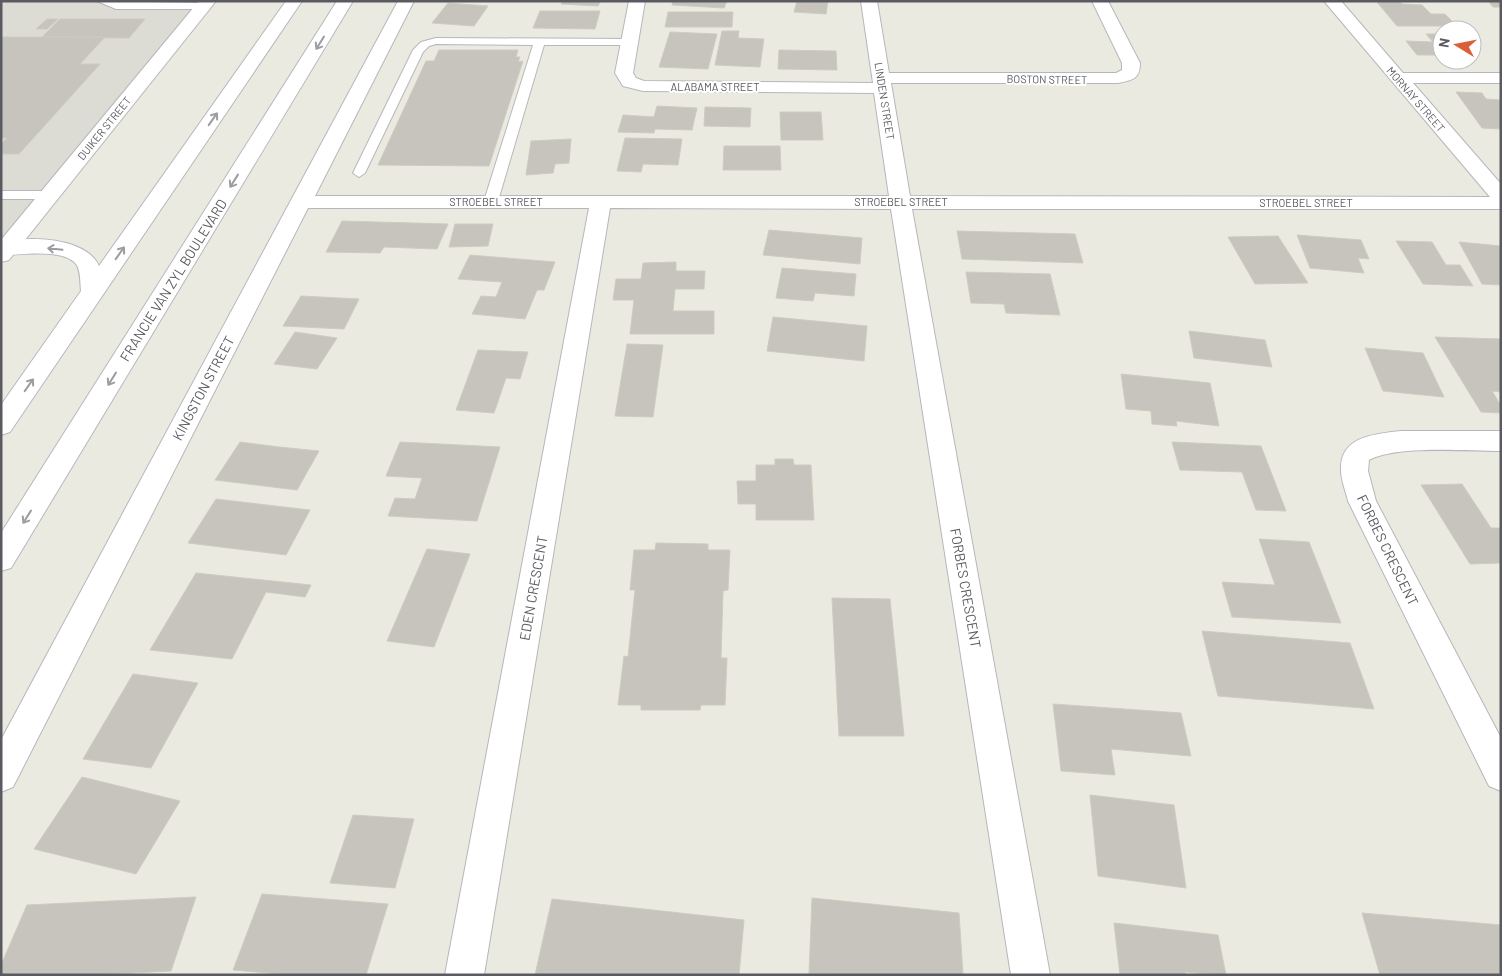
<svg xmlns="http://www.w3.org/2000/svg" width="1502" height="976" viewBox="0 0 1502 976" font-family="Barlow,sans-serif">
  <style>
    .industrial { fill: #dcdbd4 }
    .building { fill: #c6c4bd; stroke: #ceccbf }
    .lines { fill: none; stroke-linecap: round; stroke-linejoin: round }
    .lane-casing { stroke: #b6b7bc; stroke-width: 2 }
    .street-casing { stroke: #b6b7bc; stroke-width: 2 }
    .secondary-casing { stroke: #b6b8be; stroke-width: 2 }
    .lane { fill: #fff; fill-rule: evenodd }
    .street { fill: #fff; fill-rule: evenodd }
    .secondary { fill: #fff; fill-rule: evenodd }
    .oneway { stroke: #9b9da0 }
    .labels { text-anchor: middle; dominant-baseline: central; stroke-width: 4; stroke-linejoin: round; paint-order: stroke }
    .far-street-label { font-size: 11px; fill: #595b60; stroke: #fff }
    .street-label { font-size: 14px; fill: #595b60; stroke: #fff }
  </style>
  <rect width="100%" height="100%" fill="#ebeae0"/>
  <!-- industrial -->
  <polygon class="industrial" points="1,1 207,1 1,253"/>
  <!-- building -->
  <g class="building">
    <polygon points="562,1 601,1 598,6 561,4"/>
    <polygon points="673,1 727,1 724,8 672,5"/>
    <polygon points="797,1 828,1 826,14 794,12"/>
    <polygon points="1376,1 1399,1 1402,4 1422,5 1431,14 1445,14 1457,26 1397,26"/>
    <polygon points="1488,1 1501,1 1501,7 1493,7"/>
    <polygon points="448,3 488,6 474,26 432,23"/>
    <polygon points="540,11 600,11 595,29 533,28"/>
    <polygon points="668,12 733,12 732,27 665,27"/>
    <polygon points="47,19 58,19 47,29 36,29"/>
    <polygon points="60,19 145,19 129,38 42,37"/>
    <polygon points="722,31 739,31 738,38 764,39 760,67 715,65"/>
    <polygon points="670,32 717,34 708,69 659,67"/>
    <polygon points="1426,34 1442,34 1442,55 1417,55 1406,41 1433,42"/>
    <polygon points="1,37 105,37 80,64 100,64 19,154 1,154 1,144 7,138 1,138"/>
    <polygon points="439,50 518,50 516,57 520,57 518,62 523,61 489,166 378,165 426,61 434,61"/>
    <polygon points="779,50 836,51 837,70 778,69"/>
    <polygon points="1456,92 1482,93 1486,99 1501,100 1501,129 1482,128"/>
    <polygon points="657,106 697,108 692,130 655,129 654,133 618,132 623,115 654,117"/>
    <polygon points="705,107 751,108 750,127 704,126"/>
    <polygon points="780,112 821,112 823,140 781,140"/>
    <polygon points="625,138 682,139 678,165 643,164 641,172 617,171"/>
    <polygon points="571,139 569,163 555,164 553,173 526,175 531,141"/>
    <polygon points="724,146 780,146 781,170 723,170"/>
    <polygon points="342,221 448,224 437,249 384,247 380,253 326,252"/>
    <polygon points="455,224 493,224 488,246 449,247"/>
    <polygon points="769,230 862,238 860,264 763,255"/>
    <polygon points="957,231 1075,234 1083,263 962,259"/>
    <polygon points="1297,235 1361,240 1369,259 1358,258 1364,273 1310,268"/>
    <polygon points="1278,236 1308,283 1255,284 1228,237"/>
    <polygon points="1396,241 1432,242 1446,265 1460,265 1473,286 1423,284"/>
    <polygon points="1459,242 1501,246 1501,285 1482,284"/>
    <polygon points="470,255 555,262 544,290 537,290 525,319 472,314 481,296 496,297 502,282 458,279"/>
    <polygon points="676,262 676,271 705,271 704,289 675,289 673,311 714,311 714,334 630,334 634,300 613,300 616,279 641,279 643,263"/>
    <polygon points="782,268 856,274 854,296 815,293 813,301 776,298"/>
    <polygon points="966,272 1050,274 1060,315 1006,313 1004,304 971,303"/>
    <polygon points="301,296 359,299 344,329 283,326"/>
    <polygon points="773,317 867,326 864,361 767,351"/>
    <polygon points="1189,331 1265,340 1272,367 1194,358"/>
    <polygon points="295,332 337,338 317,369 274,364"/>
    <polygon points="1435,337 1501,339 1501,392 1492,391 1501,406 1501,413 1481,412"/>
    <polygon points="627,344 663,345 653,417 615,416"/>
    <polygon points="1365,348 1423,353 1444,397 1383,391"/>
    <polygon points="478,350 528,352 520,379 506,378 494,413 456,410"/>
    <polygon points="1121,374 1210,383 1219,426 1176,421 1177,426 1152,424 1151,411 1126,409"/>
    <polygon points="240,442 279,447 319,451 297,490 215,480"/>
    <polygon points="400,442 500,447 477,521 388,516 395,498 415,499 422,478 386,476"/>
    <polygon points="1172,442 1261,446 1286,511 1256,510 1242,472 1180,470"/>
    <polygon points="775,459 793,459 794,465 811,465 814,520 756,520 756,504 738,504 737,481 756,481 756,465 775,465"/>
    <polygon points="1462,484 1491,528 1501,528 1501,563 1470,564 1421,485"/>
    <polygon points="216,499 310,510 286,555 188,543"/>
    <polygon points="1259,539 1309,542 1341,623 1232,617 1222,582 1275,585"/>
    <polygon points="656,543 708,544 708,550 730,550 728,590 723,591 721,658 727,658 725,705 701,705 700,710 641,710 641,705 618,705 624,656 628,657 635,590 630,590 634,550 655,550"/>
    <polygon points="427,549 470,554 434,647 387,641"/>
    <polygon points="196,573 311,585 305,597 266,592 232,659 150,650"/>
    <polygon points="832,598 890,599 904,736 839,736"/>
    <polygon points="1202,631 1350,643 1374,709 1218,696"/>
    <polygon points="133,674 198,683 151,768 83,759"/>
    <polygon points="1053,704 1181,713 1191,756 1111,749 1115,775 1061,771"/>
    <polygon points="82,777 180,801 136,874 34,849"/>
    <polygon points="1090,795 1174,805 1186,888 1098,876"/>
    <polygon points="353,815 414,819 395,888 330,883"/>
    <polygon points="262,894 388,904 366,975 292,975 233,970"/>
    <polygon points="196,897 171,971 93,975 1,975 1,965 27,905"/>
    <polygon points="812,898 959,913 963,975 809,974"/>
    <polygon points="552,899 744,920 739,975 535,975"/>
    <polygon points="1362,913 1501,925 1501,975 1380,975"/>
    <polygon points="1114,923 1218,935 1226,975 1185,972 1186,975 1120,975"/>
  </g>
  <g class="lines">
    <defs>
      <g id="lane">
        <polygon points="97,1 204,3 209,6 204,9 116,9"/>
        <polygon points="436,38 630,39 635,42 630,45 544,45 498,201 491,205 484,201 533,45 436,44 429,46 423,52 365,173 359,177 353,173 413,50 421,42"/>
        <polygon points="1,191 50,191 57,195 50,199 1,199"/>
      </g>
      <g id="street">
        <polygon points="199,1 216,1 9,260 1,262 1,240"/>
        <path d="M398,1H414L315,196H889L874,93L643,91L623,86L615,73L629,1H645L633,73L636,78L644,81L873,83L861,1H877L889,73H1116L1122,70V63L1092,1H1108L1140,63C1140,79 1133,80 1118,83H891L910,196L1490,197L1324,1H1341L1403,73H1501V83H1413L1501,184V209H912L1050,975H1011L891,209L610,208L484,975H445L589,208H308L13,787L1,792V740Z"/>
        <path d="M1401,431H1501V451C1466,451 1398,445 1369,460L1368,471L1376,501L1501,738V791L1489,786L1348,501C1346,492 1341,480 1341,471C1339,436 1375,434 1401,431Z"/>
      </g>
      <g id="secondary">
        <path d="M286,1H302L10,432L1,435V405L81,291C80,283 81,271 76,264C64,249 24,254 7,255L1,253V243C28,235 86,237 99,266Z"/>
        <polygon points="337,1 353,1 11,568 1,571 1,533"/>
      </g>
    </defs>
    <!-- lane casing -->
    <use href="#lane" class="lane-casing"/>
    <!-- street casing -->
    <use href="#street" class="street-casing"/>
    <!-- secondary casing -->
    <use href="#secondary" class="secondary-casing"/>
    <!-- lane -->
    <use href="#lane" class="lane"/>
    <!-- street -->
    <use href="#street" class="street"/>
    <!-- secondary -->
    <use href="#secondary" class="secondary"/>
  </g>
  <!-- one-way arrows -->
  <defs><path id="oneway-shaft" d="M-6 0H5M1.5-3L5.5 0L1.5 3" fill="none" stroke-width="1.6" stroke-linecap="round" stroke-linejoin="round" transform="scale(1.25)"/></defs>
  <g class="oneway">
    <use href="#oneway-shaft" transform="translate(320 43) rotate(122)"/>
    <use href="#oneway-shaft" transform="translate(213 119) rotate(-55)"/>
    <use href="#oneway-shaft" transform="translate(234 181) rotate(122)"/>
    <use href="#oneway-shaft" transform="translate(55 249) rotate(-174)"/>
    <use href="#oneway-shaft" transform="translate(120 253) rotate(-55)"/>
    <use href="#oneway-shaft" transform="translate(112 379) rotate(122)"/>
    <use href="#oneway-shaft" transform="translate(29 385) rotate(-55)"/>
    <use href="#oneway-shaft" transform="translate(27 517) rotate(122)"/>
  </g>
  <g class="labels">
    <!-- far-street labels -->
    <g class="far-street-label">
      <text transform="translate(1047 79) rotate(1)">BOSTON STREET</text>
      <text x="715" y="86">ALABAMA STREET</text>
      <text transform="translate(1416 99) rotate(49)">MORNAY STREET</text>
      <text transform="translate(885 101) rotate(81)">LINDEN STREET</text>
      <text transform="translate(104 128) rotate(-51)">DUIKER STREET</text>
      <text x="496" y="201">STROEBEL STREET</text>
      <text x="901" y="201">STROEBEL STREET</text>
      <text x="1306" y="202">STROEBEL STREET</text>
    </g>
    <!-- street labels -->
    <g class="street-label">
      <text transform="translate(173 280) rotate(-58)">FRANCIE VAN ZYL BOULEVARD</text>
      <text transform="translate(203 388) rotate(-62)">KINGSTON STREET</text>
      <text transform="translate(1388 550) rotate(64)">FORBES CRESCENT</text>
      <text transform="translate(533 588) rotate(-80)">EDEN CRESCENT</text>
      <text transform="translate(966 588) rotate(80)">FORBES CRESCENT</text>
    </g>
  </g>
  <!-- border -->
  <rect width="1502" height="976" fill="none" stroke="#595b60" stroke-width="5"/>
  <!-- north arrow -->
  <g transform="translate(1457 45) rotate(280)"><circle r="24" fill="#ffffff" stroke="#bdbdbf"/>
  <path d="M0-4L9 19L0 12L-9 19Z" fill="#da5f37"/>
  <text y="-8" font-size="14" font-weight="bold" text-anchor="middle" fill="#595b60">N</text>
  </g>
</svg>
